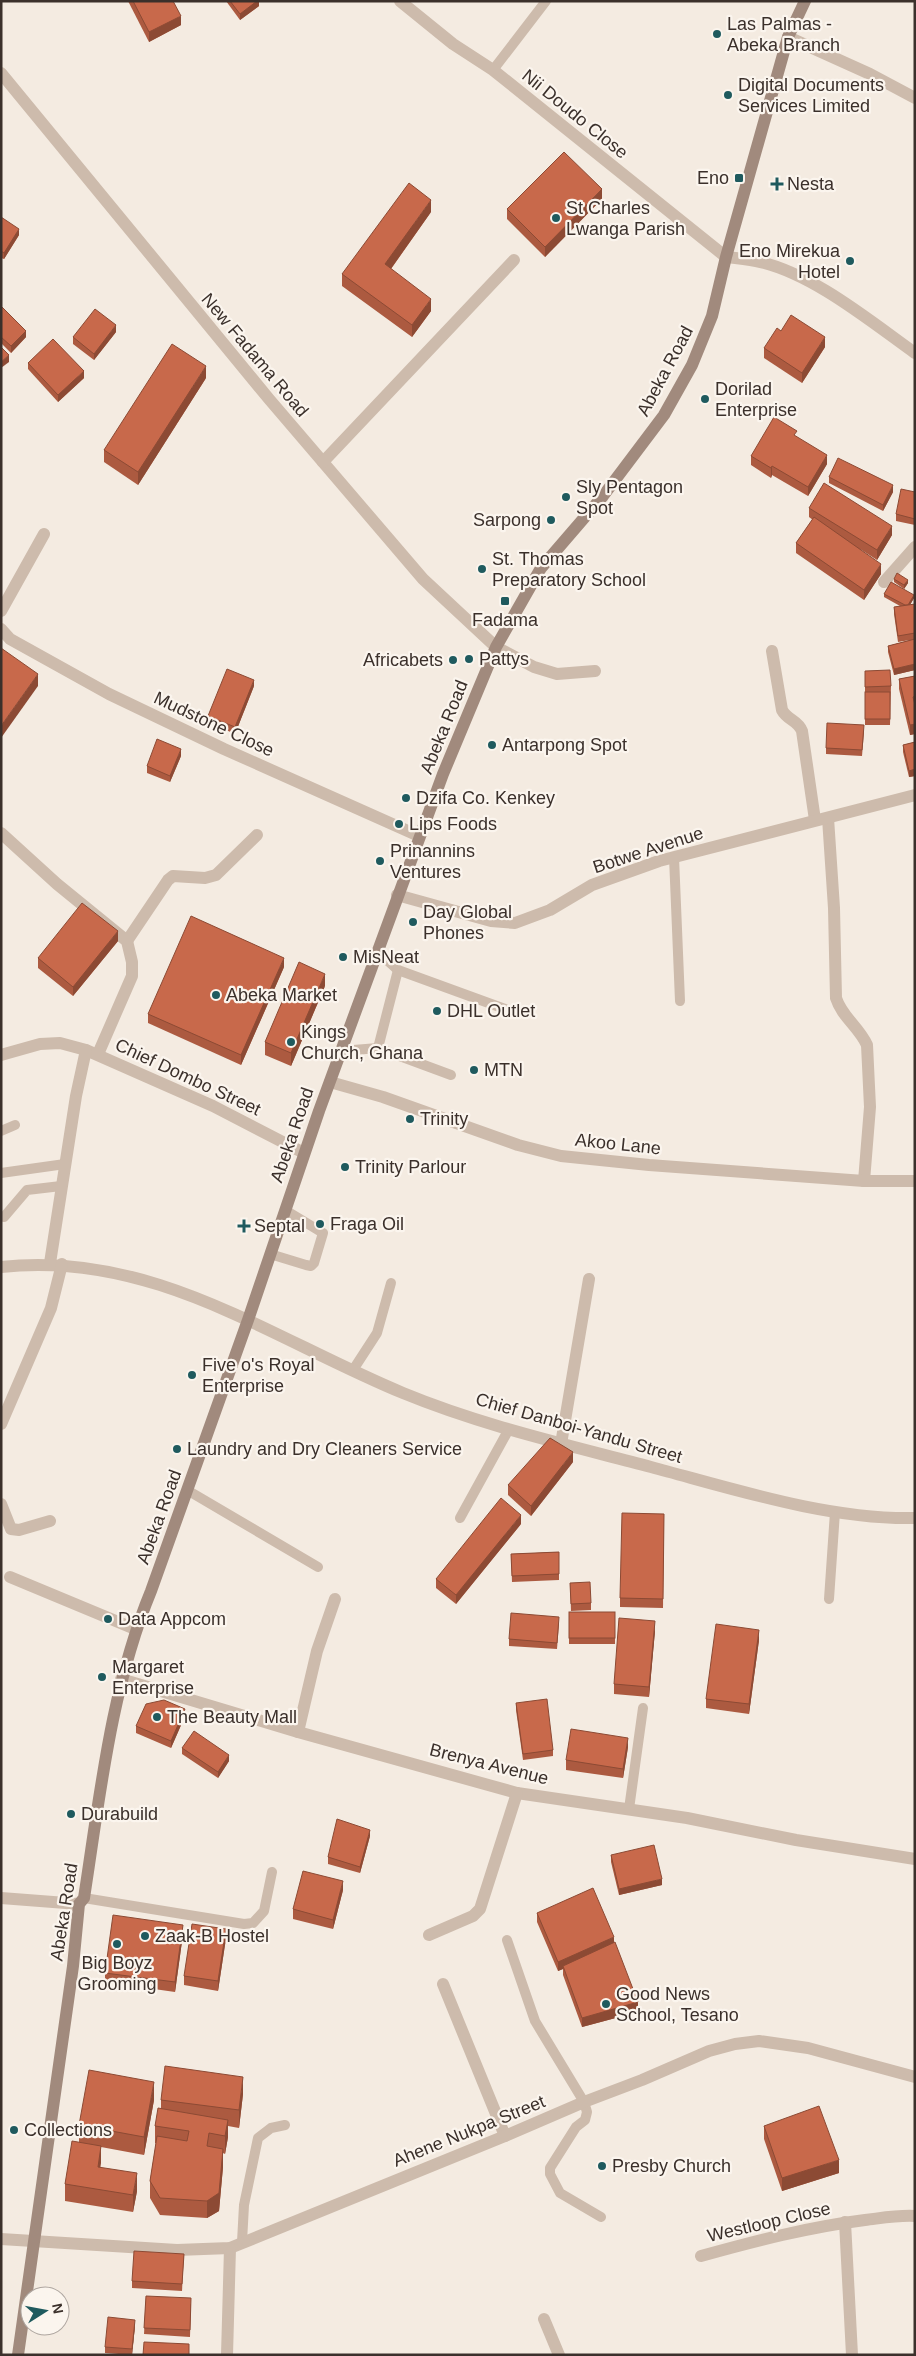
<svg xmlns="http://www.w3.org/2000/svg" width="916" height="2356" viewBox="0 0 916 2356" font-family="Arial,sans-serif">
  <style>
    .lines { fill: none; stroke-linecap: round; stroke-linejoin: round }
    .lane { stroke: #cdbbac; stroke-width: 10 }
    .street { stroke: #cdbbac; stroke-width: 12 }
    .secondary { stroke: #a18a7d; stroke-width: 12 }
    .wall { fill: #ac5a40 }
    .shaded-wall { fill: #8c4a34 }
    .building { fill: #c8694b; stroke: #8c4a34 }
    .poi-dot { fill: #1f5a5e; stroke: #fbf5ee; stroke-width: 2 }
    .labels { text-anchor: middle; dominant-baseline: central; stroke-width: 4.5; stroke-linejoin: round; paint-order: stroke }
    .poi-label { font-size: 18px; fill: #3b302b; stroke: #fbf5ee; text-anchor: start }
    .street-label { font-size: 18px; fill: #3b302b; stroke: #fbf5ee }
  </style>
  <rect width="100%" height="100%" fill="#f4ebe1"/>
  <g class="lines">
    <!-- lane -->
    <g class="lane">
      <polyline points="493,70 546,1"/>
      <polyline points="674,857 680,1001"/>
      <polyline points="377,951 398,970 505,1009"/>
      <polyline points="378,1048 398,970"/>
      <polyline points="341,1051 378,1048 451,1075"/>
      <polyline points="1,1131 15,1125"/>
      <polyline points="1,1173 65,1164"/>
      <polyline points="4,1217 27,1190 61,1186"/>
      <polyline points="270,1254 306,1265 311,1266 314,1263 323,1233 285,1210"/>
      <polyline points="353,1370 377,1333 391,1283"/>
      <polyline points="187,1490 318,1567"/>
      <polyline points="460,1518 509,1429"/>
      <polyline points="829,1599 835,1512"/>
      <polyline points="629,1809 643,1708"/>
      <polyline points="84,1898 244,1924 253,1923 264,1911 272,1872"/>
      <polyline points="507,1940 535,2021 584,2102 587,2112 585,2120 576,2127 550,2168 550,2174 560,2193 601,2217"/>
      <polyline points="242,2242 244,2205 258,2138 271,2128 285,2125"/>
    </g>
    <!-- street -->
    <g class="street">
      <path d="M400,1L453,44L493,70L726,257C736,258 746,259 756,261C811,272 870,321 915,353"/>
      <polyline points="788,37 870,74 915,98"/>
      <polyline points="1,73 269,399 423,579 496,647 534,667 557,674 595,671"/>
      <polyline points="323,462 514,260"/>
      <polyline points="884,582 915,547"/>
      <polyline points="1,611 44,534"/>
      <polyline points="1,629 10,639 109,694 224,749 419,836"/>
      <path d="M772,651L782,710C787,720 798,720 802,731L815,820"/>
      <path d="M828,818L834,908L836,998C842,1017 859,1027 867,1045L870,1107L864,1181"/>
      <polyline points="1,833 57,884 127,941 132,962 132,976 98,1054"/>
      <polyline points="397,895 491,921 515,923 550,910 592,885 659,861 915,795"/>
      <polyline points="127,941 168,880 173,876 205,878 216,875 257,835"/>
      <polyline points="1,1055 40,1044 60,1043 86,1050 213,1106 304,1153"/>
      <polyline points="330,1082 383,1097 518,1145 561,1156 649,1165 864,1181 915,1181"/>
      <polyline points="50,1263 76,1096 86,1050"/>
      <path d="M1,1267C152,1250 270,1338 403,1393C483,1426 568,1445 651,1467C734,1489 829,1520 915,1518"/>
      <polyline points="1,1424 51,1308 62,1264"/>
      <polyline points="561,1444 589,1279"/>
      <polyline points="1,1504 11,1529 19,1530 50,1521"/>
      <polyline points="10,1577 135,1629"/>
      <polyline points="121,1679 298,1732 517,1793 687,1818 796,1840 915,1859"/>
      <polyline points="298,1732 317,1651 335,1599"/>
      <polyline points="1,1898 79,1904"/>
      <polyline points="429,1935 473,1916 480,1909 517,1793"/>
      <polyline points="443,1984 505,2136"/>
      <polyline points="845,2222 852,2355"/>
      <polyline points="1,2239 177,2250 230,2248 505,2136 584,2102 642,2080 709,2051 735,2044 759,2041 808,2048 915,2077"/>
      <path d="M701,2256C755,2241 809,2227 865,2220C882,2218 898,2215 915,2216"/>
      <polyline points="544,2319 559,2355"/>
      <polyline points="227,2355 230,2248"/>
    </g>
    <!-- secondary -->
    <path class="secondary" d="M18,2355L73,1966L79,1904L84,1898C100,1795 111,1688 151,1591L248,1320L319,1111L443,774L496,647L541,568L603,496L664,415L692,365L712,316L726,257L788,37L805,1"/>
  </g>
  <!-- wall -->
  <g class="wall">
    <polygon points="128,1 173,1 181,25 149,42"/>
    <polygon points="226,1 259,1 259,6 240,20"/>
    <polygon points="602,199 545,257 507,219 507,209"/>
    <polygon points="431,212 391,269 431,311 412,337 342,286 342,274"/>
    <polygon points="1,217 19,235 4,259 1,258"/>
    <polygon points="1,306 26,337 11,353 1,343"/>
    <polygon points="116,332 94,360 73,344 73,337"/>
    <polygon points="825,347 802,383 764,358 764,348"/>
    <polygon points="28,363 84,378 58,402 28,369"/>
    <polygon points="206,378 138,485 104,462 104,450"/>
    <polygon points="797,437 827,464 808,496 772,475 771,478 751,465 751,456"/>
    <polygon points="829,477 893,492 883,511 829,483"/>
    <polygon points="915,492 915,525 896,521 896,514"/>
    <polygon points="809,508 892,535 877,560 860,549 881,574 864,600 796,553 796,543 813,520 809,517"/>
    <polygon points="894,579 908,583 904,589 894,582"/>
    <polygon points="884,594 914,598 910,605 915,604 915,670 894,675 888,652 888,646 910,640 898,642 894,614 894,607 900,606 884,597"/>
    <polygon points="865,671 891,686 890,725 865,725"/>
    <polygon points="915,676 915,734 910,735 899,689 899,679"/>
    <polygon points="254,686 235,734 208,722 208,716"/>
    <polygon points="864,732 862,756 826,754 826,748"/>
    <polygon points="915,742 915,776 909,777 903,752 903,745"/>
    <polygon points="181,756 170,782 147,773 147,766"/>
    <polygon points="118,941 73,996 38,968 38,958"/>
    <polygon points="284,967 241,1065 148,1023 148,1014"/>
    <polygon points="325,986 291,1066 265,1055 265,1042"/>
    <polygon points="573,1462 531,1516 508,1495 508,1485"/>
    <polygon points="664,1514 663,1608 620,1607 620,1598"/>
    <polygon points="521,1524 456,1604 436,1588 436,1579"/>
    <polygon points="559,1552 559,1580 512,1582 511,1554"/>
    <polygon points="570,1583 591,1603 591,1610 571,1611"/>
    <rect x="569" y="1612" width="46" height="32"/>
    <polygon points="559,1623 557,1649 509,1646 509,1639"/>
    <polygon points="655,1631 649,1697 614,1694 614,1684"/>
    <polygon points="759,1640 749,1714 706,1708 706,1699"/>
    <polygon points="516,1703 553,1750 553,1756 523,1760 516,1710"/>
    <polygon points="185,1716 171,1748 136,1733 136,1726"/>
    <polygon points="628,1747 623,1778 566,1770 566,1760"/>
    <polygon points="182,1748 229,1761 218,1778 182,1754"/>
    <polygon points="370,1836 360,1873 328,1864 328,1857"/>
    <polygon points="611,1855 662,1885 619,1895 611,1862"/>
    <polygon points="343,1890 333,1929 293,1919 293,1909"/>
    <polygon points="537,1913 614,1942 638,2012 582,2027 563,1975 563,1969 558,1971 537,1922"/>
    <polygon points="183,1934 175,1992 105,1982 105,1973"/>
    <polygon points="226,1938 218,1991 184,1985 184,1976"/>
    <polygon points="243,2094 239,2128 228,2126 228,2137 225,2154 223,2153 223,2167 219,2211 207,2218 160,2215 150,2198 150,2181 156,2143 155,2143 155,2126 161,2109 161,2100"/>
    <polygon points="154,2100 144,2155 101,2147 100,2167 137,2191 133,2212 65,2201 65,2184 79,2142 79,2125"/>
    <polygon points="764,2126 839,2173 782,2191 764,2139"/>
    <polygon points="184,2254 182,2291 132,2288 132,2281"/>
    <polygon points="146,2296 191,2304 190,2337 144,2334"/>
    <polygon points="135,2326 132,2355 105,2353 105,2347"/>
  </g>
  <!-- shaded-wall -->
  <g class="shaded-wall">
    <polygon points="257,1 259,1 259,6 240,20 240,14"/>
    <polygon points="181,16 181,25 149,42 149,32"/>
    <polygon points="602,189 602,199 545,257 545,247"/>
    <polygon points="431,200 431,212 385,277 385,264"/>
    <polygon points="19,229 19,235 4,259 4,253"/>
    <polygon points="431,299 431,311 412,337 412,325"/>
    <polygon points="116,325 116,332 94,360 94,354"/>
    <polygon points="26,331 26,337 11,353 11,346"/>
    <polygon points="825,337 825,347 802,383 802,373"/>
    <polygon points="9,355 9,362 1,368 1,362"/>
    <polygon points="206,366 206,378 138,485 138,472"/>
    <polygon points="84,371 84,378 58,402 58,395"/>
    <polygon points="827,455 827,464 808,496 808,487"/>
    <polygon points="772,466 772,475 771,478 771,468"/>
    <polygon points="893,485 893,492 883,511 883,505"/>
    <polygon points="892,526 892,535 877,560 877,550"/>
    <polygon points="881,564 881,574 864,600 864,590"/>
    <polygon points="908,580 908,583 904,589 904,585"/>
    <polygon points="914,595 914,598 907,610 907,607"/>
    <polygon points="915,664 915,670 894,675 894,669"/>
    <polygon points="38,674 38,686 1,738 1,726"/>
    <polygon points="254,680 254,686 235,734 235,727"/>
    <polygon points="915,724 915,734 910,735 910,725"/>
    <polygon points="181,749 181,756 170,782 170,776"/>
    <polygon points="915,769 915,776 909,777 909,771"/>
    <polygon points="118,931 118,941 73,996 73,987"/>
    <polygon points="284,958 284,967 241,1065 241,1055"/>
    <polygon points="325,974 325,986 291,1066 291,1053"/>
    <polygon points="573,1452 573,1462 531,1516 531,1506"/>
    <polygon points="521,1515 521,1524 456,1604 456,1595"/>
    <polygon points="655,1621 655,1631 649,1697 649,1687"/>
    <polygon points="759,1630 759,1640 749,1714 749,1704"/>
    <polygon points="185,1709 185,1716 171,1748 171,1741"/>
    <polygon points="628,1738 628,1747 623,1778 623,1769"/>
    <polygon points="229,1755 229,1761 218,1778 218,1772"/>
    <polygon points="370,1830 370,1836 360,1873 360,1867"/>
    <polygon points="662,1879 662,1885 619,1895 619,1889"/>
    <polygon points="343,1881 343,1890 333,1929 333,1920"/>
    <polygon points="183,1925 183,1934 175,1992 175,1982"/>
    <polygon points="226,1929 226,1938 218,1991 218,1981"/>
    <polygon points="614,1937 614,1946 563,1966 563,1969 558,1971 558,1962"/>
    <polygon points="638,2002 638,2012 582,2027 582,2018"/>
    <polygon points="243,2077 243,2094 239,2128 239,2110"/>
    <polygon points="154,2082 154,2100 144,2155 144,2137"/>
    <polygon points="228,2120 228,2137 225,2154 225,2136"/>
    <polygon points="101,2146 101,2163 98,2184 98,2167"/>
    <polygon points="223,2149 223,2167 219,2211 207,2218 207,2201"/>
    <polygon points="839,2160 839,2173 782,2191 782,2178"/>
    <polygon points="137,2173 137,2191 133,2212 133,2195"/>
    <polygon points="135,2320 135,2326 132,2355 132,2349"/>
  </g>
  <!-- building -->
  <g class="building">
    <polygon points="133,1 173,1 181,16 149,32"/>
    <polygon points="230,1 257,1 240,14"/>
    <polygon points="564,152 602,189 545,247 507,209"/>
    <polygon points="409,183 431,200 385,264 431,299 412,325 342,274"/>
    <polygon points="1,217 19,229 4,253 1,251"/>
    <polygon points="1,306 26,331 11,346 1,337"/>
    <polygon points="95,309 116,325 94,354 73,337"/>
    <polygon points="791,315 825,337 802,373 764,348 777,328 781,331"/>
    <polygon points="53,339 84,371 58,395 28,363"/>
    <polygon points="172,344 206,366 138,472 104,450"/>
    <polygon points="1,347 9,355 1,362"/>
    <polygon points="774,417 797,431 794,435 827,455 808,487 772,466 771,468 751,456"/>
    <polygon points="838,458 893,485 883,505 829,477"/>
    <polygon points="824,483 892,526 877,550 809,508"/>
    <polygon points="901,489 915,492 915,519 896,514"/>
    <polygon points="814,517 881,564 864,590 796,543"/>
    <polygon points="897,573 908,580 904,585 894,579"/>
    <polygon points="891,582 914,595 908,605 905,605 884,594"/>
    <polygon points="915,604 915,633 898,636 894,607"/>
    <polygon points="915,639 915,664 894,669 888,646"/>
    <polygon points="1,648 38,674 1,726"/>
    <polygon points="227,669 254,680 235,727 208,716"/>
    <polygon points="890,670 891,686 865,687 865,671"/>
    <polygon points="915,676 915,696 913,697 915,705 915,724 910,725 899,679"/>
    <rect x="865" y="692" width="25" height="27"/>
    <polygon points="827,723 864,725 862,750 826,748"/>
    <polygon points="157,739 181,749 170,776 147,766"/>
    <polygon points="915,742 915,769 909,771 903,745"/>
    <polygon points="82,903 118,931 73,987 38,958"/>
    <polygon points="191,916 284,958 241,1055 148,1014"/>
    <polygon points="299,962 325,974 291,1053 265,1042"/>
    <polygon points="550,1438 573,1452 531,1506 508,1485"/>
    <polygon points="501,1498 521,1515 456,1595 436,1579"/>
    <polygon points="622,1513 664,1514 663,1599 620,1598"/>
    <polygon points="559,1552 559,1574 512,1576 511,1554"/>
    <polygon points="590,1582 591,1603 571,1604 570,1583"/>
    <rect x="569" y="1612" width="46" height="26"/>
    <polygon points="511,1613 559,1617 557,1643 509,1639"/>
    <polygon points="619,1618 655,1621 649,1687 614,1684"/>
    <polygon points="716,1624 759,1630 749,1704 706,1699"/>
    <polygon points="547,1699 553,1750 523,1754 516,1703"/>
    <polygon points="164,1700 185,1709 171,1741 136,1726 146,1704"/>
    <polygon points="571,1729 628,1738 623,1769 566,1760"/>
    <polygon points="194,1731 229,1755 218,1772 182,1748"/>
    <polygon points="337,1819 370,1830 360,1867 328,1857"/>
    <polygon points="654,1845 662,1879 619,1889 611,1855"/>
    <polygon points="303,1871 343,1881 333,1920 293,1909"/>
    <polygon points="593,1888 614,1937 558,1962 537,1913"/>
    <polygon points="113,1915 183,1925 175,1982 105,1973"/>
    <polygon points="192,1924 226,1929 218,1981 184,1976"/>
    <polygon points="615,1942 638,2002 582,2018 563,1966"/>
    <polygon points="165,2066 243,2077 239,2110 161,2100"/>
    <polygon points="89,2070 154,2082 144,2137 79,2125"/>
    <polygon points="819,2106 839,2160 782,2178 764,2126"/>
    <polygon points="158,2108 228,2120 225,2136 209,2133 207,2146 223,2149 219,2193 207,2201 160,2198 150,2181 157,2136 187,2141 189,2131 155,2126"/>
    <polygon points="72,2141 101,2146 98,2167 137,2173 133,2195 65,2184"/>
    <polygon points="134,2251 184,2254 182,2284 132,2281"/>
    <polygon points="146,2296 191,2298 190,2330 144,2328"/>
    <polygon points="108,2317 135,2320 132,2349 105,2347"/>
    <polygon points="144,2342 189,2344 189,2355 143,2355"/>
  </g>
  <!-- markers -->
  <g class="poi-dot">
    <circle cx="717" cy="34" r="5"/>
    <circle cx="728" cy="95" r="5"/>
    <rect x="734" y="173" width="10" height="10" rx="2.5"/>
    <path d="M774.5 176.5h5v5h5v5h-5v5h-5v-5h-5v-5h5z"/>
    <circle cx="556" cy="218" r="5"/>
    <circle cx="850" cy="261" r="5"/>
    <circle cx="705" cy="399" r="5"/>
    <circle cx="566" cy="497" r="5"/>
    <circle cx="551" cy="520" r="5"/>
    <circle cx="482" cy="569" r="5"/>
    <rect x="500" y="596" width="10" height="10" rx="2.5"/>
    <circle cx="469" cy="659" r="5"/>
    <circle cx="453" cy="660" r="5"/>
    <circle cx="492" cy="745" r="5"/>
    <circle cx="406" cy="798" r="5"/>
    <circle cx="399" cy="824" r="5"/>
    <circle cx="380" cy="861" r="5"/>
    <circle cx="413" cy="922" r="5"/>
    <circle cx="343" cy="957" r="5"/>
    <circle cx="216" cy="995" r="5"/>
    <circle cx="437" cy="1011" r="5"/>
    <circle cx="291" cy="1042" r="5"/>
    <circle cx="474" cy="1070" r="5"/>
    <circle cx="410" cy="1119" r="5"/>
    <circle cx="345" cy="1167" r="5"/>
    <circle cx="320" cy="1224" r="5"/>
    <path d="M241.5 1218.5h5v5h5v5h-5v5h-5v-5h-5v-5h5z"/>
    <circle cx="192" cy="1375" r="5"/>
    <circle cx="177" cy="1449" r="5"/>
    <circle cx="108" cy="1619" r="5"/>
    <circle cx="102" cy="1677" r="5"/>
    <circle cx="157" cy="1717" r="5"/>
    <circle cx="71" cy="1814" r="5"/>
    <circle cx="145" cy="1936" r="5"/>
    <circle cx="117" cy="1944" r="5"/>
    <circle cx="606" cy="2004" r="5"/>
    <circle cx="14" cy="2130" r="5"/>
    <circle cx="602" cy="2166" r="5"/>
  </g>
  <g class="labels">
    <!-- poi labels -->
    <g class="poi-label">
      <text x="727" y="24">Las Palmas -<tspan x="727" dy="21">Abeka Branch</tspan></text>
      <text x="738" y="85">Digital Documents<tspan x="738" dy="21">Services Limited</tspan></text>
      <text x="729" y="178" text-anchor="end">Eno</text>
      <text x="787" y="184">Nesta</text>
      <text x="566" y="208">St Charles<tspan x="566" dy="21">Lwanga Parish</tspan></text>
      <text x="840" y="251" text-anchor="end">Eno Mirekua<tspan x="840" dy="21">Hotel</tspan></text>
      <text x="715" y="389">Dorilad<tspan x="715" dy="21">Enterprise</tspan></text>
      <text x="576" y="487">Sly Pentagon<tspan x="576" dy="21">Spot</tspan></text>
      <text x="541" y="520" text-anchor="end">Sarpong</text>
      <text x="492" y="559">St. Thomas<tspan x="492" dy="21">Preparatory School</tspan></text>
      <text x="505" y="620" text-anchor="middle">Fadama</text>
      <text x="479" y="659">Pattys</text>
      <text x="443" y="660" text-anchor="end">Africabets</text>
      <text x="502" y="745">Antarpong Spot</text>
      <text x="416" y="798">Dzifa Co. Kenkey</text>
      <text x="409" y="824">Lips Foods</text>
      <text x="390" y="851">Prinannins<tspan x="390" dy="21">Ventures</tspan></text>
      <text x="423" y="912">Day Global<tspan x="423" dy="21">Phones</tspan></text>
      <text x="353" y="957">MisNeat</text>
      <text x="226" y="995">Abeka Market</text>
      <text x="447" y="1011">DHL Outlet</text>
      <text x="301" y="1032">Kings<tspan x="301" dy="21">Church, Ghana</tspan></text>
      <text x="484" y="1070">MTN</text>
      <text x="420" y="1119">Trinity</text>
      <text x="355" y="1167">Trinity Parlour</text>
      <text x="330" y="1224">Fraga Oil</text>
      <text x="254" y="1226">Septal</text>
      <text x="202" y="1365">Five o's Royal<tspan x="202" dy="21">Enterprise</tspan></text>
      <text x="187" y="1449">Laundry and Dry Cleaners Service</text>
      <text x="118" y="1619">Data Appcom</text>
      <text x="112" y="1667">Margaret<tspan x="112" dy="21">Enterprise</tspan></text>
      <text x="167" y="1717">The Beauty Mall</text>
      <text x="81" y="1814">Durabuild</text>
      <text x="155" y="1936">Zaak-B Hostel</text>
      <text x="117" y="1963" text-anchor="middle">Big Boyz<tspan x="117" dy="21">Grooming</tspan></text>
      <text x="616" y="1994">Good News<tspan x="616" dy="21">School, Tesano</tspan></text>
      <text x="24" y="2130">Collections</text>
      <text x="612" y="2166">Presby Church</text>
    </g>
    <!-- street labels -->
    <g class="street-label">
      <text transform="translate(575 114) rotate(39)">Nii Doudo Close</text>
      <text transform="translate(255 355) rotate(50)">New Fadama Road</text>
      <text transform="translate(665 371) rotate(-62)">Abeka Road</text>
      <text transform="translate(214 724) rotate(25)">Mudstone Close</text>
      <text transform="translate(444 727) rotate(-68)">Abeka Road</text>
      <text transform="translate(648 850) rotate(-18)">Botwe Avenue</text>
      <text transform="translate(188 1077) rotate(25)">Chief Dombo Street</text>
      <text transform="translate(292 1135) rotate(-71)">Abeka Road</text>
      <text transform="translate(618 1144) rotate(6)">Akoo Lane</text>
      <text transform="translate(579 1428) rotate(16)">Chief Danboi-Yandu Street</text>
      <text transform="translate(159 1517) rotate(-70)">Abeka Road</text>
      <text transform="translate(489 1764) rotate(14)">Brenya Avenue</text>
      <text transform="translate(64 1912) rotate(-81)">Abeka Road</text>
      <text transform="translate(469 2131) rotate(-22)">Ahene Nukpa Street</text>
      <text transform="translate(769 2222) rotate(-13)">Westloop Close</text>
    </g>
  </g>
  <!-- border -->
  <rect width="916" height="2356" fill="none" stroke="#3b302b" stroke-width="5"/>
  <!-- north arrow -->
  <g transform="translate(45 2311) rotate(79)"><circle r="24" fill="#fbf5ee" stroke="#aea6a0"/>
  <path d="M0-4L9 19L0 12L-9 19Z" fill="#1f5a5e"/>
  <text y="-8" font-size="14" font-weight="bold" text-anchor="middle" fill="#3b302b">N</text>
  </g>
</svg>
